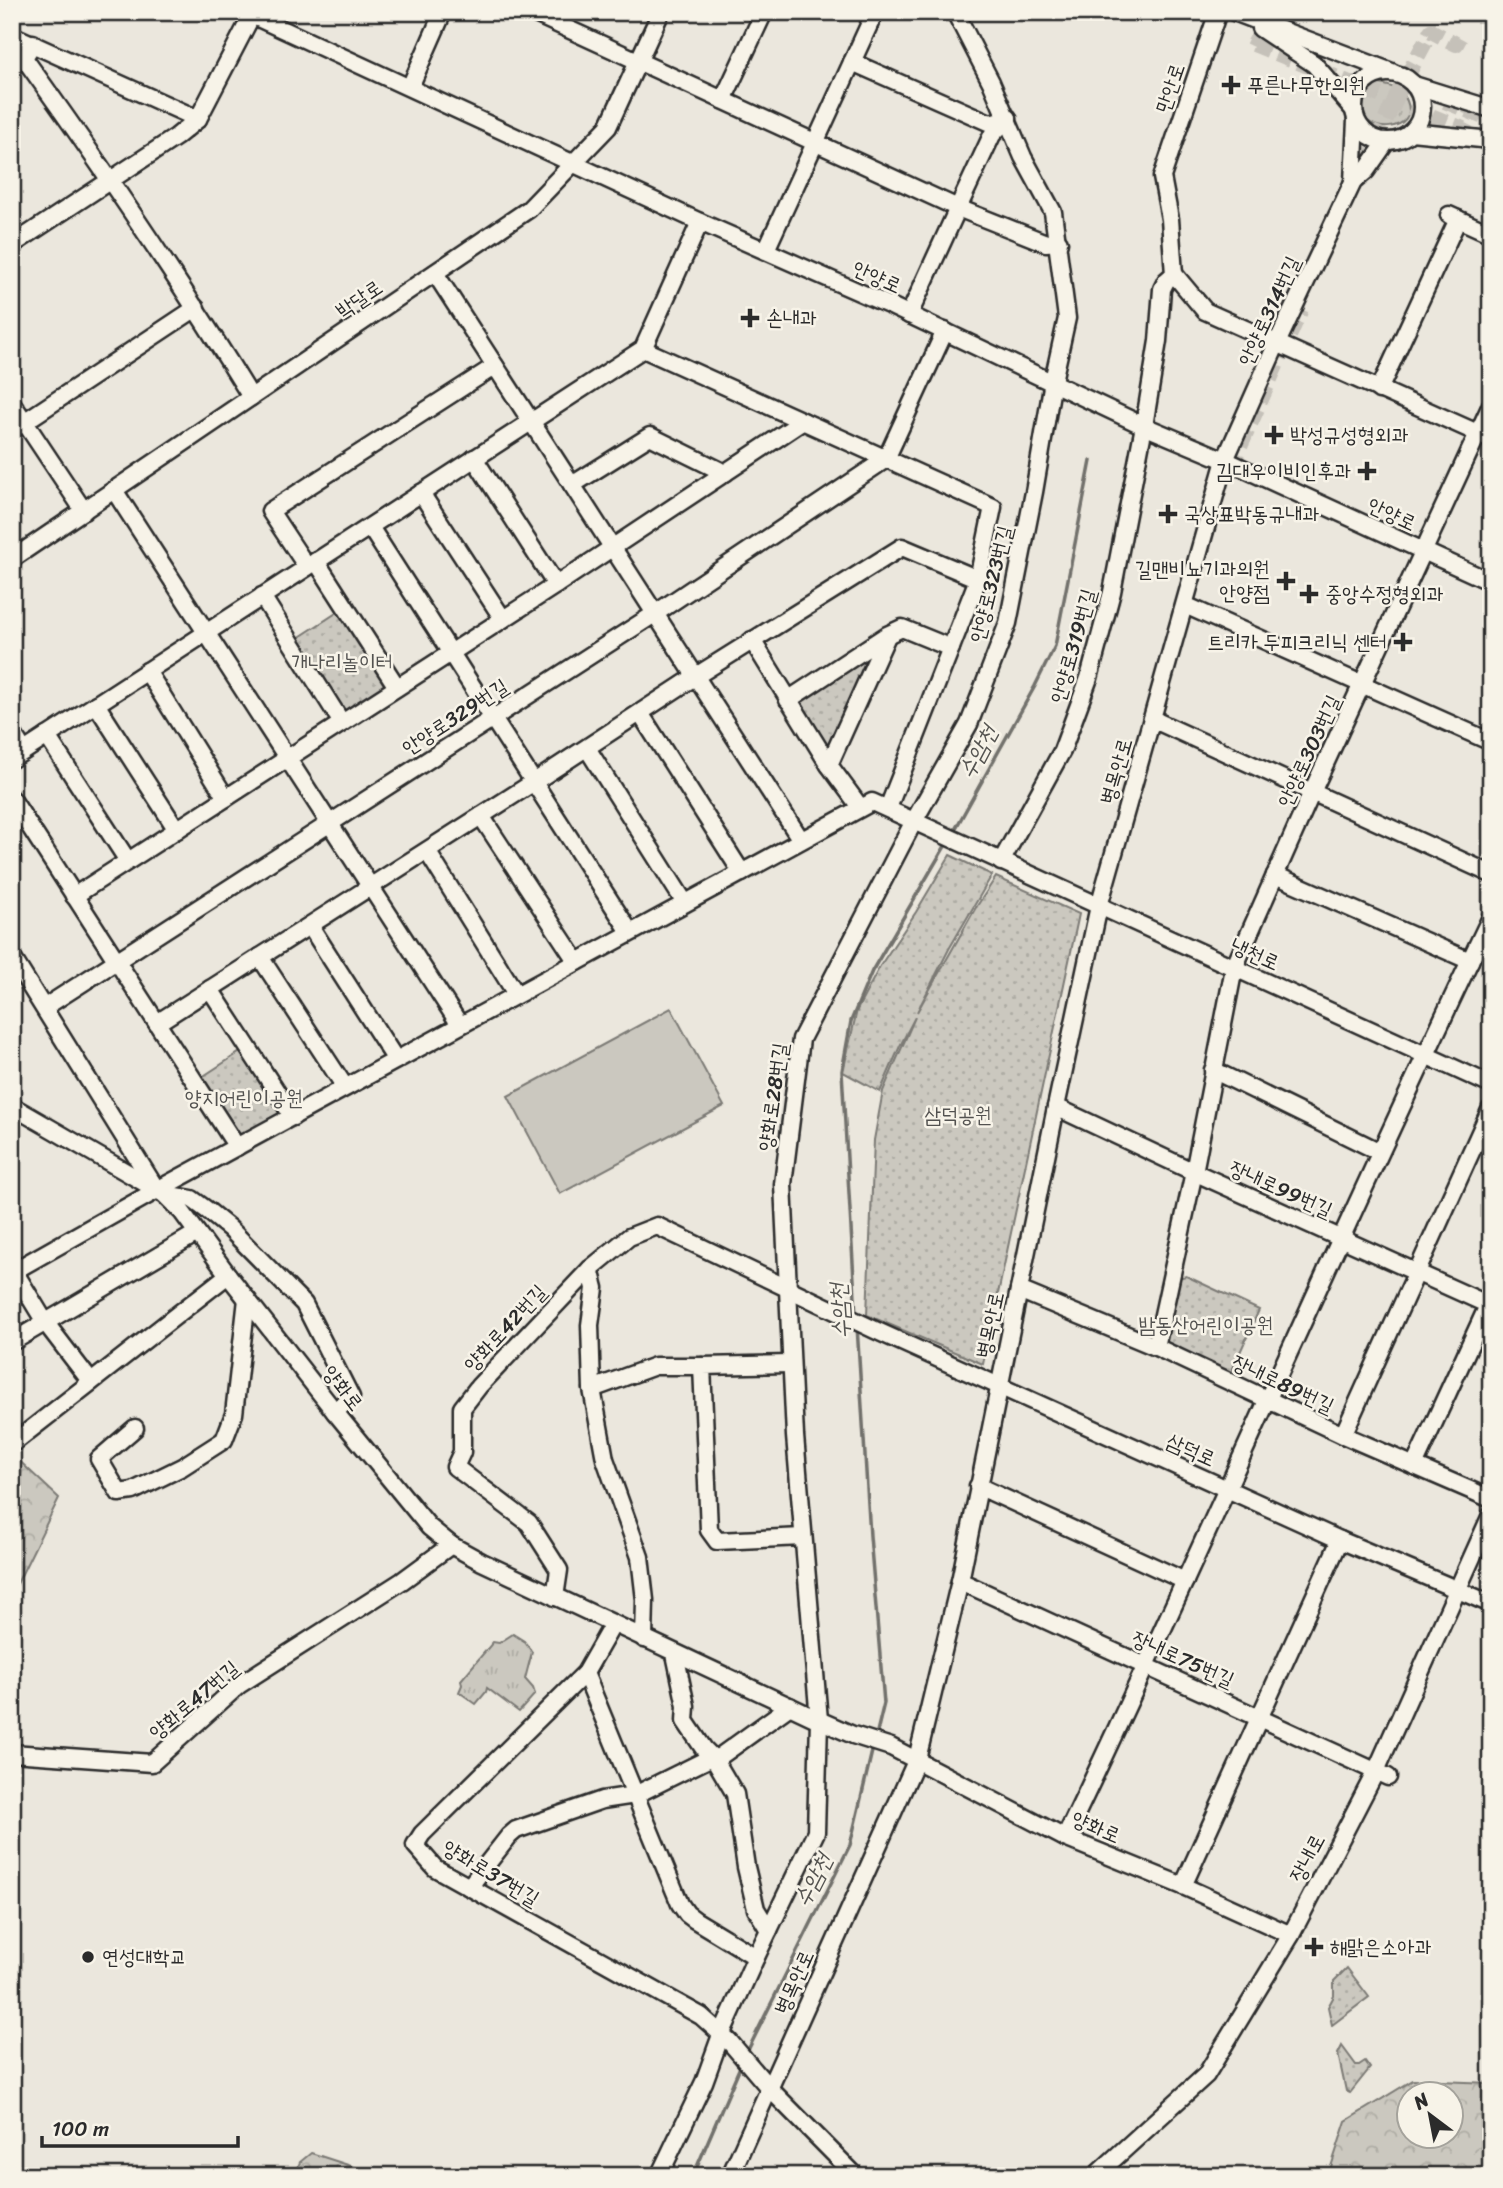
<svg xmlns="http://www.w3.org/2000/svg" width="1503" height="2188" viewBox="0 0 1503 2188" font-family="Sriracha,'Poor Story',sans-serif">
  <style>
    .grass { fill: url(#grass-tufts); stroke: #7b7a75; stroke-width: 2 }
    .forest { fill: url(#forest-crowns); stroke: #7b7a75; stroke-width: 2; fill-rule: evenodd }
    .park { fill: url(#park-dots); stroke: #7b7a75; stroke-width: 2 }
    .garden { fill: #cbc8bf; stroke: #7b7a75; stroke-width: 2 }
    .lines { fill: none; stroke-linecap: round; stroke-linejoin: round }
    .stream { stroke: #72716c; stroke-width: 3.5 }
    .minor-tunnel { stroke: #c5c1b9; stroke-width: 16; stroke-dasharray: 16 8; stroke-linecap: butt }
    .minor-casing { stroke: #2b2b2b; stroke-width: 21 }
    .minor { stroke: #f7f3e8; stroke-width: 16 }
    .poi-dot { fill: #2b2b2b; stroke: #f7f3e8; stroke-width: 2.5 }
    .labels { text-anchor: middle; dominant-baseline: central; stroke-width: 5; stroke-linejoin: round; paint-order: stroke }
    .poi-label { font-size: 21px; fill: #2b2b2b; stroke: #f7f3e8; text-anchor: start }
    .street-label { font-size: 21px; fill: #2b2b2b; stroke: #f7f3e8 }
    .park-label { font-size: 21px; fill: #535250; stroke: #f7f3e8 }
    .water-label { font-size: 23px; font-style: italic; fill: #555451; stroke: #f7f3e8 }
  </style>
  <defs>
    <pattern id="grass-tufts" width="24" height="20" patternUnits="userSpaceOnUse" patternTransform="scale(1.75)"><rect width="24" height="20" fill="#cbc8bf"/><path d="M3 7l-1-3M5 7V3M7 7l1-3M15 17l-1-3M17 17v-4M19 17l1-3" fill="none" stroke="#aeaca4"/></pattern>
    <pattern id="forest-crowns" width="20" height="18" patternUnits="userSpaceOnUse" patternTransform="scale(1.75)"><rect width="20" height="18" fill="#cbc8bf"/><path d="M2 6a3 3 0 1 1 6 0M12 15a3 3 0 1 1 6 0" fill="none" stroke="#aeaca4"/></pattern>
    <pattern id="park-dots" width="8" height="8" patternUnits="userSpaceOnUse" patternTransform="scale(1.75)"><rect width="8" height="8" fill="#cbc8bf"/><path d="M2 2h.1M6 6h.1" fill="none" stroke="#aeaca4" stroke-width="1.8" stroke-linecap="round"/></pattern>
  </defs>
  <rect width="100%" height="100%" fill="#ebe7dd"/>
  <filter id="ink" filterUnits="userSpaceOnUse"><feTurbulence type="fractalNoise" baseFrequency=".0143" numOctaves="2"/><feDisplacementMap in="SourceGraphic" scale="14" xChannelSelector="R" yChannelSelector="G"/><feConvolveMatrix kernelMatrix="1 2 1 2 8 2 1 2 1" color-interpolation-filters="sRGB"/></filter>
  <g filter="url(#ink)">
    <!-- grass -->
    <g class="grass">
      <path d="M1380,84C1391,86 1402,89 1407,101C1420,131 1364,138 1361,107C1359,94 1368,86 1380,84Z"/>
      <polygon points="513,1634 524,1641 532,1652 525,1679 533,1688 535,1694 519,1712 487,1688 486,1692 476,1704 459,1692 462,1685 461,1680 493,1642 499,1643"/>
    </g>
    <!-- forest -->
    <g class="forest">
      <polygon points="12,1454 59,1498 12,1594"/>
      <path d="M1413,2080L1491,2083V2176H1328L1346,2121ZM1408,2094H1450V2136H1408Z"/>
      <polygon points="311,2153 382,2176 294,2176 300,2162"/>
    </g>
    <!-- park -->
    <g class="park">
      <polygon points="341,610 389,683 343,713 295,640"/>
      <polygon points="867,653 871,658 829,748 797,698"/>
      <polygon points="950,855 992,875 949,949 917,1012 975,909 996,877 1079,914 983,1364 867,1315 874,1140 883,1091 915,1017 900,1046 880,1092 843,1072 857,1010 880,966 916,912"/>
      <polygon points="245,1049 287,1113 238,1139 199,1079"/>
      <polygon points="1186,1276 1259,1310 1229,1377 1166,1346 1162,1340 1178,1278"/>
      <polygon points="1347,1968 1369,1997 1332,2025 1328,2007 1334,1996 1334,1981"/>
      <polygon points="1342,2046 1356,2065 1359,2065 1365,2061 1370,2068 1350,2093 1346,2091 1338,2054"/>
    </g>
    <!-- garden -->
    <polygon class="garden" points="671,1008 724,1106 560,1194 508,1096"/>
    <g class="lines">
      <!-- stream -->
      <g class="stream">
        <polyline points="952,835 1035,686 1055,646 1091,461"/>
        <polyline points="856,1315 842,1071 851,1021 872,971 948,841"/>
        <polyline points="857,1326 870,1536 884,1703 876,1736"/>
        <polyline points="747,2052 850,1845 873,1747"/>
        <polyline points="693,2176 742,2062"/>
      </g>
      <!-- minor-tunnel -->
      <g class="minor-tunnel">
        <polyline points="1254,44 1463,129 1471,112"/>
        <polyline points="1253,47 1266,20 1268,21"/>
        <polyline points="1445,101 1491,120"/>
        <polyline points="1366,164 1394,101 1431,31 1456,44 1461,35"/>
        <polyline points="1231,467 1301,309"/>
      </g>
      <defs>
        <g id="minor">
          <polyline points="245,12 700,222 893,307 1144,426 1225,460 1491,582"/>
          <polyline points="531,12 958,208 909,315"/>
          <polyline points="1234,12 1392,72"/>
          <polyline points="1260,28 1314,64 1353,109"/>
          <polyline points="12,35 198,119"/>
          <path d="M33,43L24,58C103,168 180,281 251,397"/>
          <polyline points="852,62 990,123 1008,118"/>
          <circle cx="1388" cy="107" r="34"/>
          <polyline points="1414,85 1491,109"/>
          <polyline points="410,87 443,12"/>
          <polyline points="723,100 764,12"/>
          <polyline points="1008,118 992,135 958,208 1046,243 1059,242"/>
          <polyline points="1411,132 1491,140"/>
          <polyline points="1353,182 1356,120"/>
          <polyline points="1449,215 1491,234"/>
          <polyline points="12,245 176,137 198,119 252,15"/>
          <polyline points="766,250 875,12"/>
          <path d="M435,273C557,462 680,650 801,840"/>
          <polyline points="1174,274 1205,311 1491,439"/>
          <polyline points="643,349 993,507 978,579 888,808"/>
          <polyline points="1379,390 1458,219"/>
          <polyline points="12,403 84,511"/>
          <polyline points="12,430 196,308"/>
          <polyline points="474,458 556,585"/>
          <polyline points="572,485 650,436 725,473"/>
          <polyline points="114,490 460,1025"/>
          <polyline points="421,493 503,619"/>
          <polyline points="370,527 630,932"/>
          <polyline points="12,559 529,209 608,127 661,12"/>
          <polyline points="316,561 397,687"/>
          <polyline points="307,567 270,511 495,366"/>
          <polyline points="262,596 342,723"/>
          <polyline points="1185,605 1491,742"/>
          <polyline points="752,640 829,765 860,807"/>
          <polyline points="147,671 226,798"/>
          <polyline points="788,700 887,635 902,628 951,648"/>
          <polyline points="96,704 177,830"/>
          <polyline points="640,713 742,873"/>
          <polyline points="1152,719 1491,874"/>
          <polyline points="12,732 24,751"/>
          <polyline points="47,736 128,861"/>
          <polyline points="587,748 685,903"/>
          <polyline points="12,759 643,349 700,222"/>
          <polyline points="829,765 887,636"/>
          <polyline points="12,799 237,1147"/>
          <polyline points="481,816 577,962"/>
          <polyline points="427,851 516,994"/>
          <polyline points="1001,862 1062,751 1089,678 1112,592 1144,426 1158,341 1162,289 1166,281 1174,274 1170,219 1162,177 1218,12"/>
          <polyline points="1275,875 1470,961"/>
          <polyline points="74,896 556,585 803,421"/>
          <polyline points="310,926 396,1060"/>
          <polyline points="12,957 155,1187"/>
          <polyline points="260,957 345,1087"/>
          <polyline points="210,989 293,1117"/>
          <polyline points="45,1007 656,613 886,459 945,331"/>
          <polyline points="157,1023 534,782 696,676 902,547 978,579"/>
          <polyline points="1213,1070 1380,1152"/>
          <polyline points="12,1106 164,1194 182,1212 228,1275 335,1412 429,1527 451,1545 482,1562 819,1720 853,1735 891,1747 1065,1838 1183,1886 1291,1935"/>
          <polyline points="1056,1107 1194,1172 1491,1306"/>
          <polyline points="164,1194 192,1199 207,1210 229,1228 304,1304 351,1397 335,1412"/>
          <polyline points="590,1269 595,1288 590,1325 592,1389 605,1459 640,1557 645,1600 644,1639"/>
          <polyline points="14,1271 45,1322 91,1382"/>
          <polyline points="12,1272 157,1190 872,802 1491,1085"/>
          <polyline points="1019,1290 1156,1347 1343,1435 1491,1499"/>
          <polyline points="12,1342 197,1233"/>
          <polyline points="1156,1347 1194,1172 1234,968 1312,792 1491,405"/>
          <polyline points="790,1364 702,1366 709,1530 717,1541 803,1537"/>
          <polyline points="592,1389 655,1366 702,1366"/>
          <polyline points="135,1428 99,1459 119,1493 133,1491 182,1467 224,1440 234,1414 247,1299"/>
          <polyline points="1343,1435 1491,1108"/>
          <polyline points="12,1444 228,1275"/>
          <polyline points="1414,1466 1491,1299"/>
          <polyline points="978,1486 1185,1581"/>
          <polyline points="960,1581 1388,1777"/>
          <polyline points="555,1597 559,1570 529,1523 455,1467 462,1452 462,1408 479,1386 590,1269 629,1237 657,1226 875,1330 1340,1540 1491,1604"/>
          <polyline points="613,1624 585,1673 422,1834 415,1845 435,1868 701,2016 729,2041 770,2089 856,2176"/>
          <polyline points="675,1654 686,1706 685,1721 704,1749 712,1757"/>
          <polyline points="585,1673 680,1904 687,1914 695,1920 756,1957"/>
          <polyline points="12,1753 152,1763 239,1685 402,1581 451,1545"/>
          <polyline points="715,1760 735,1794 746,1867 756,1909 769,1930"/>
          <path d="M1065,1838C1211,1533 1344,1222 1491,917"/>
          <polyline points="1183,1886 1340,1540"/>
          <polyline points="469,1887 509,1836 516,1830 602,1800 635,1795 712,1757 715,1760 790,1706"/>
          <polyline points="659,2176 704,2082 721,2035 756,1957 816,1832 819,1720 795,1436 783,1184 801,1039 914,821 969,724 1008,623 1034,492 1053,381 1067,318 1053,212 1023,157 991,82 955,12"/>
          <polyline points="730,2176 917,1759 960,1581 1056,1107 1099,906 1225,460 1277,343 1353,182 1366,171 1387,141"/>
          <polyline points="1095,2176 1206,2075 1291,1935 1376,1771 1491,1515"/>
        </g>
      </defs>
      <!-- minor casing -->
      <use href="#minor" class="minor-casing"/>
      <!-- minor -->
      <use href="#minor" class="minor"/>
    </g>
  </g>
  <!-- markers -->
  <g class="poi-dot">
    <path d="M1227.5 74.5h7v7h7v7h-7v7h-7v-7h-7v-7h7z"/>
    <path d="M746.5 307.5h7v7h7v7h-7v7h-7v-7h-7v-7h7z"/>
    <path d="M1270.5 424.5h7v7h7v7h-7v7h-7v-7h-7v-7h7z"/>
    <path d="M1363.5 460.5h7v7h7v7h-7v7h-7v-7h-7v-7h7z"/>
    <path d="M1164.5 503.5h7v7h7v7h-7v7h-7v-7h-7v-7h7z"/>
    <path d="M1282.5 570.5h7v7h7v7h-7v7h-7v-7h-7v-7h7z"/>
    <path d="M1305.5 583.5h7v7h7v7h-7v7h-7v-7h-7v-7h7z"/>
    <path d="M1399.5 631.5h7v7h7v7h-7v7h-7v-7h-7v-7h7z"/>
    <path d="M1310.5 1936.5h7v7h7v7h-7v7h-7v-7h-7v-7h7z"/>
    <circle cx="88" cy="1957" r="7"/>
  </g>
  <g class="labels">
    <!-- poi labels -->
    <g class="poi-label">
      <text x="1247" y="85">푸른나무한의원</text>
      <text x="766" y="318">손내과</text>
      <text x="1290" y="435">박성규성형외과</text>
      <text x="1351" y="471" text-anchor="end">김대우이비인후과</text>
      <text x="1184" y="514">국상표박동규내과</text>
      <text x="1270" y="569" text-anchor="end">길맨비뇨기과의원<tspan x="1270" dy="24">안양점</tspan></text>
      <text x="1325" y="594">중앙수정형외과</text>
      <text x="1387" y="642" text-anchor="end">트리카 두피크리닉 센터</text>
      <text x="1330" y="1947">해맑은소아과</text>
      <text x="102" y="1957">연성대학교</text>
    </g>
    <!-- street labels -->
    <g class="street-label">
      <text transform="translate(1170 88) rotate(-71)">만안로</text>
      <text transform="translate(877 277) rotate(24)">안양로</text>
      <text transform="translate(359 299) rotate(-34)">박달로</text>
      <text transform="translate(1269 311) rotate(-65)">안양로314번길</text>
      <text transform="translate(1392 514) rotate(25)">안양로</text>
      <text transform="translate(991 584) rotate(-76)">안양로323번길</text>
      <text transform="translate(1073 646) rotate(-74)">안양로319번길</text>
      <text transform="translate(455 717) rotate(-33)">안양로329번길</text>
      <text transform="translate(1309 751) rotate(-65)">안양로303번길</text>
      <text transform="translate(1116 771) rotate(-74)">병목안로</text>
      <text transform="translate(1255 954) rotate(24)">냉천로</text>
      <text transform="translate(773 1097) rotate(-82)">양화로28번길</text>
      <text transform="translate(1281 1189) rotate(24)">장내로99번길</text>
      <text transform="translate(990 1325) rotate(-78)">병목안로</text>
      <text transform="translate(505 1328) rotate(-47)">양화로42번길</text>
      <text transform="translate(1283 1384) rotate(25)">장내로89번길</text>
      <text transform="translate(343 1388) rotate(52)">양화로</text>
      <text transform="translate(1191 1450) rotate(24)">삼덕로</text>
      <text transform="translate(1183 1659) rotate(24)">장내로75번길</text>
      <text transform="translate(194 1700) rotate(-40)">양화로47번길</text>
      <text transform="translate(1096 1827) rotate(23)">양화로</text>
      <text transform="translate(1307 1858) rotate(-62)">장내로</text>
      <text transform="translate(491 1873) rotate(31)">양화로37번길</text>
      <text transform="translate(794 1982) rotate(-66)">병목안로</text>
    </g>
    <!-- park labels -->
    <g class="park-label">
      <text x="342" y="662">개나리놀이터</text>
      <text x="244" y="1098">양지어린이공원</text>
      <text x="958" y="1115">삼덕공원</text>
      <text x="1206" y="1325">밤동산어린이공원</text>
    </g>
    <!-- water labels -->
    <g class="water-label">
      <text transform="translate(978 752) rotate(-62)">수암천</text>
      <text transform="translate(840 1311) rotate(-94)">수암천</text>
      <text transform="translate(813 1880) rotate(-63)">수암천</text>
    </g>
  </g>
  <!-- margin -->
  <rect width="1503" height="2188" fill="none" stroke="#f7f3e8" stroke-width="42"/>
  <rect x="21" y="21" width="1461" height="2146" fill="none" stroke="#2b2b2b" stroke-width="2.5" filter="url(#ink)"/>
  <!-- north arrow -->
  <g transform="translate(1430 2115) rotate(328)"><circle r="33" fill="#f7f3e8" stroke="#a5a39c" stroke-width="2"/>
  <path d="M0-5L12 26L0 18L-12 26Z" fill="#2b2b2b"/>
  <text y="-10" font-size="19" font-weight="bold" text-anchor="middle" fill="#2b2b2b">N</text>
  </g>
  <!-- scale -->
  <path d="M42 2136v10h196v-10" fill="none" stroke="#2b2b2b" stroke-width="3.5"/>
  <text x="52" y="2136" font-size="21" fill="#2b2b2b" stroke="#f7f3e8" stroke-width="5" paint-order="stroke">100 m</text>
</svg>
